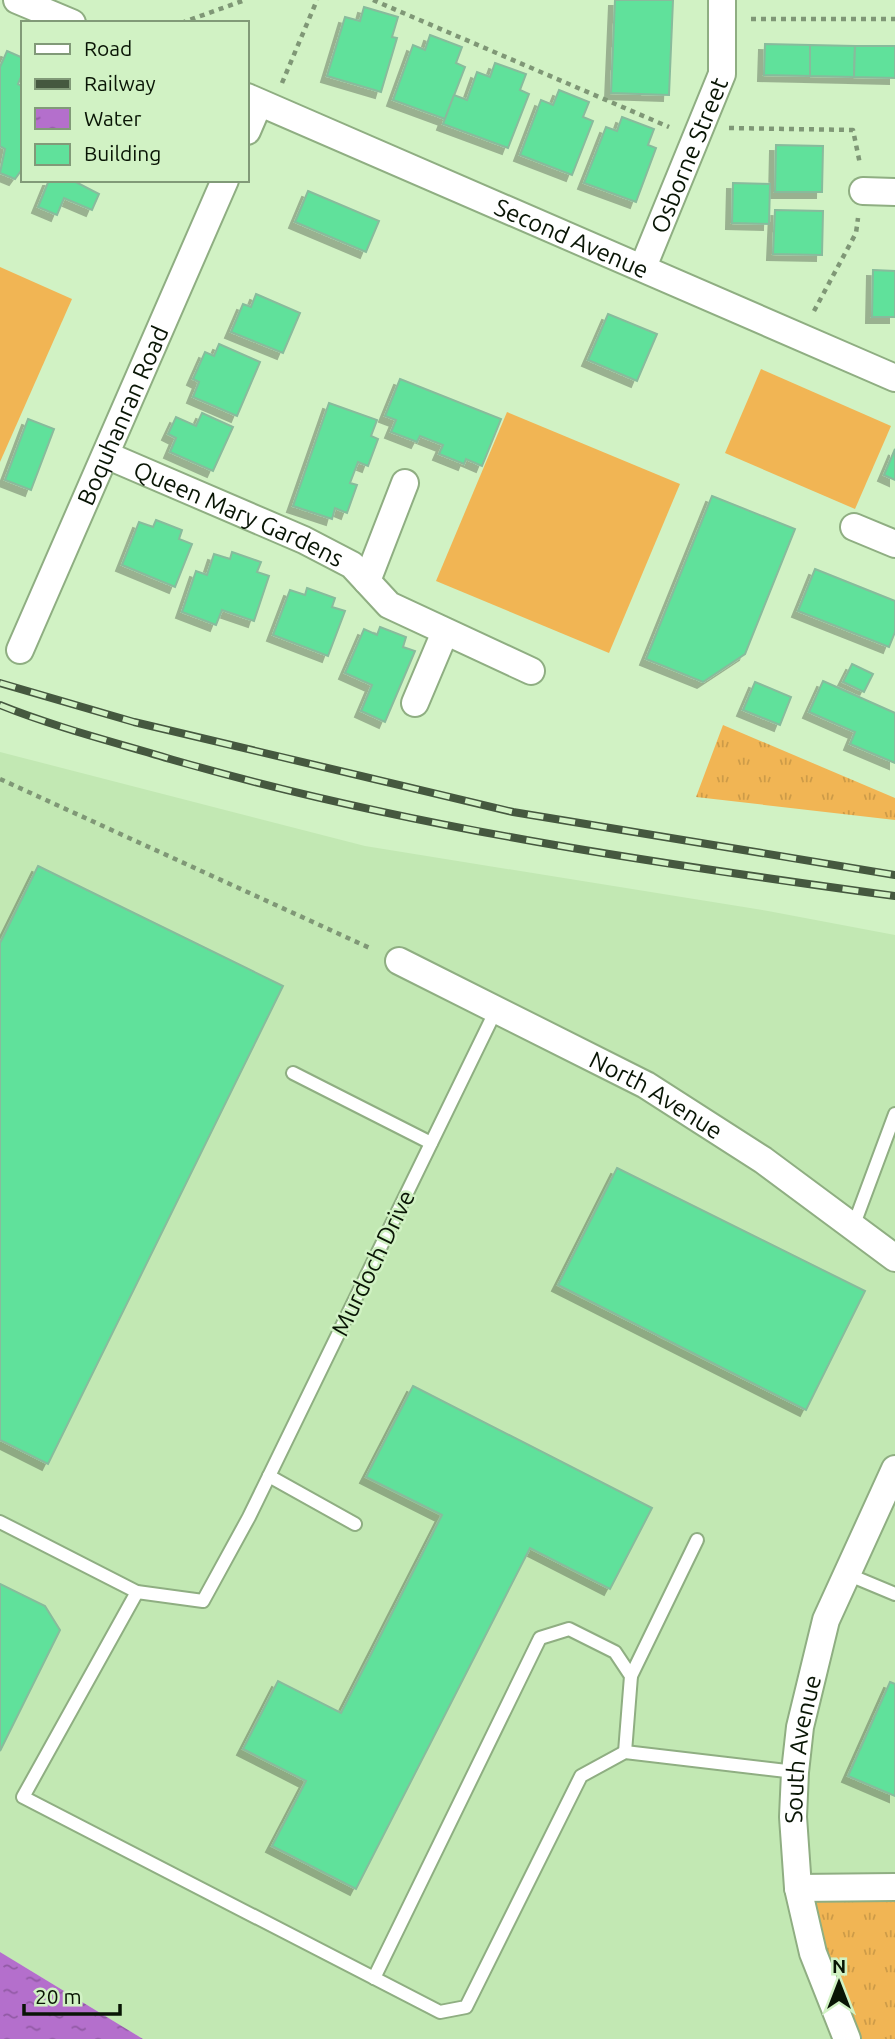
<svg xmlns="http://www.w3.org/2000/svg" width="895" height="2039" viewBox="0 0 895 2039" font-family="Ubuntu,sans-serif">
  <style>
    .built { fill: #c2e8b3 }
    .grass { fill: url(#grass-tufts) }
    .garden { fill: #f1b554 }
    .water { fill: url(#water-ripples) }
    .building { fill: #60e19b; stroke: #88bb9c; stroke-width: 2; filter: url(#shadow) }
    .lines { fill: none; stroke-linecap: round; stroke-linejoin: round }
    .service-casing { stroke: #8fae82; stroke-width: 16 }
    .minor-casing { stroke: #8fae82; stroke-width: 30 }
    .path { stroke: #7f9776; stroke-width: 4.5; stroke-dasharray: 5 5; stroke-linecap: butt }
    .service { stroke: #fff; stroke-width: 12 }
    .minor { stroke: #fff; stroke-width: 26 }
    .rail-casing { stroke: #45583f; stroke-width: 8 }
    .rail { stroke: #d1f2c4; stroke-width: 5; stroke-dasharray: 16; stroke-linecap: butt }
    .labels { text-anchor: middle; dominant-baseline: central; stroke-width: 5; stroke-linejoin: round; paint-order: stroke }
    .street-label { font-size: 24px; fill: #091505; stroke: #d1f2c4 }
  </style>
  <defs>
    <pattern id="grass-tufts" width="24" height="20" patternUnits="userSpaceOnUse" patternTransform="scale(1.75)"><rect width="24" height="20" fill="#f1b554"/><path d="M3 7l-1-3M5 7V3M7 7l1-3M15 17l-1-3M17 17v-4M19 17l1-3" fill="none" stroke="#cd9b48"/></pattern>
    <pattern id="water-ripples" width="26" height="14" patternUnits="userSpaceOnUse" patternTransform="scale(1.75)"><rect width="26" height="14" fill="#b46fcc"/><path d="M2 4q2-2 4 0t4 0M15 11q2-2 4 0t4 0" fill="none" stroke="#915aa4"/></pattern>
    <filter id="shadow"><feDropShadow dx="-6" dy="6" stdDeviation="0" flood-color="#0004"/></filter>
  </defs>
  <rect width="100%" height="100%" fill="#d1f2c4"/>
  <!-- built -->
  <polygon class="built" points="0,752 365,846 768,911 895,935 895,2039 143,2039 0,1952"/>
  <!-- grass -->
  <g class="grass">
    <polygon points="723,725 895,798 895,820 696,797"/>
    <polygon points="895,1887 895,2039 851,2039 798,1888"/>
  </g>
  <!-- garden -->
  <g class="garden">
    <polygon points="0,267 72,299 0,462"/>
    <polygon points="761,369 891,426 855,509 725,453"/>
    <polygon points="507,412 680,484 609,653 436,581"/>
  </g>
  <!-- water -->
  <polygon class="water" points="0,1952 143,2039 0,2039"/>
  <!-- building -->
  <g class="building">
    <polygon points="615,0 673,0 669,95 611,93"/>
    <polygon points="364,7 398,17 392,37 397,38 381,92 327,76 345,17 360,21"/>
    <polygon points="430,35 462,47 456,63 465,67 445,119 393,100 413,45 425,50"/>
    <polygon points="765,44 810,45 810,76 764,75"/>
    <polygon points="810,45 855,46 854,77 810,76"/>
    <polygon points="855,46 895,46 895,78 854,77"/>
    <polygon points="7,51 23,58 23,72 18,84 23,87 23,168 15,179 0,173 5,149 0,146 0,67"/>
    <polygon points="495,63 526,74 520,90 529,94 508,148 443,124 454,95 467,100 477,72 490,77"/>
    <polygon points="559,90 589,102 583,117 593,121 572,175 520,155 541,100 553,105"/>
    <polygon points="622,117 654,129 648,145 656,148 636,202 584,183 606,127 617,131"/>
    <polygon points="776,145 823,146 822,192 775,192"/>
    <polygon points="49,180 72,180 99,194 92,210 64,198 57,215 38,207"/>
    <polygon points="733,183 770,184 769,224 732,223"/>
    <polygon points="308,191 379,221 366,252 295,222"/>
    <polygon points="775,210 823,211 822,255 773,254"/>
    <polygon points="873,270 895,271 895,317 872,317"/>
    <polygon points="256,294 300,313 283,353 231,332 243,304 251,307"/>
    <polygon points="608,314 657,334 637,381 588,360"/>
    <polygon points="219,344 260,362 237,416 193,397 199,382 193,379 205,352 214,356"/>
    <polygon points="400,379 501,419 482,466 466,459 464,464 439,454 443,445 420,436 417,442 391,432 396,420 385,416"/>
    <polygon points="329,403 377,420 371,436 378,439 368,466 358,462 350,483 357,485 347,513 335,508 332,519 293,506"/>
    <polygon points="202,413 233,427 213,471 170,452 176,438 168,434 176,417 196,426"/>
    <polygon points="28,419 54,429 31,490 5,480"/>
    <polygon points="895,449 895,480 884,475"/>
    <polygon points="712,496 795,529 745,654 703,682 646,659"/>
    <polygon points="156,520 182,530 179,539 192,544 175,587 122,565 139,522 153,527"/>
    <polygon points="232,552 261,562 257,572 269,576 254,621 222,610 216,625 182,612 196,571 207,575 214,554 230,559"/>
    <polygon points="815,569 895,601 895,632 889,647 798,611"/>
    <polygon points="307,588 335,598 332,607 345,611 328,656 273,635 290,590 305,595"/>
    <polygon points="380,627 406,637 403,647 415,651 385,722 361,711 372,685 345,673 364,629 377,635"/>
    <polygon points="852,664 873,674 864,692 843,682"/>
    <polygon points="823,681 895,713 895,763 850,744 855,732 809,712"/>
    <polygon points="755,682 791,697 780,725 743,710"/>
    <polygon points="38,866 283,986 48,1464 0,1440 0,943"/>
    <polygon points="617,1168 865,1291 806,1410 558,1285"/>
    <polygon points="413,1386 652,1508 610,1589 530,1548 356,1889 272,1846 306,1781 243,1749 278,1681 341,1713 442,1515 366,1477"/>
    <polygon points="0,1584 45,1606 60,1630 0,1751"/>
    <polygon points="890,1682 895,1684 895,1796 848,1776"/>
  </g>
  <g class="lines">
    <defs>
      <g id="service">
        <polyline points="293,1073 431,1143"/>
        <polyline points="853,1227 895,1114"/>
        <polyline points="269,1476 355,1524"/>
        <polyline points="0,1522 137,1592 203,1601 249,1517 496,1010"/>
        <polyline points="847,1574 895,1594"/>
        <polyline points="137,1592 23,1797 440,2012 466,2007 581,1776 625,1752 795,1772"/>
        <polyline points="631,1676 697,1540"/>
        <polyline points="374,1978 540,1638 569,1629 615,1652 631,1676 625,1752"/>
      </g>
      <g id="minor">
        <polyline points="17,0 72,23"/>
        <path id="s1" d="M247,97L895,378"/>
        <polyline points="247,131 259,103"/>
        <polyline points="863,191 895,192"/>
        <path id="s2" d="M643,267L722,74V0"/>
        <path id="s3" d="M106,455L304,540L352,565L389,605L531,671"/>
        <polyline points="854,527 895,544"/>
        <polyline points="367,581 405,483"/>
        <path id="s4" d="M20,650L225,180"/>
        <polyline points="415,703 445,632"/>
        <path id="s5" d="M399,961L646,1085L763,1160L895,1258"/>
        <polyline points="798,1888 895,1887"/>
        <path id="s6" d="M847,2039L813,1953L798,1888L793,1817L795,1772L800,1727L826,1620L895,1469"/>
      </g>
    </defs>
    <!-- service casing -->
    <use href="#service" class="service-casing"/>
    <!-- minor casing -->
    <use href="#minor" class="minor-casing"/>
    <!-- path -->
    <g class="path">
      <polyline points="373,0 669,127"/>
      <polyline points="751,19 895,19"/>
      <polyline points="181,23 245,0"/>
      <polyline points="282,83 317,0"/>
      <polyline points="729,128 853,130 860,164"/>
      <polyline points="814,311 856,233 858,218"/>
      <polyline points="0,779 372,949"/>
    </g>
    <!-- service -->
    <use href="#service" class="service"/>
    <!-- minor -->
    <use href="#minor" class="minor"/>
    <defs>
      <g id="rail">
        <polyline points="0,683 134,722 513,812 895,875"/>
        <path d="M0,705C57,728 118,743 177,761C412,828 653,863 895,896"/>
      </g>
    </defs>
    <!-- rail casing -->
    <use href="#rail" class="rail-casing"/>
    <!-- rail -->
    <use href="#rail" class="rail"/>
  </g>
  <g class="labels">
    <!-- street labels -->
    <g class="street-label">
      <text stroke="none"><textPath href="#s2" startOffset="121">Osborne Street</textPath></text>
      <text stroke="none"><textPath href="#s1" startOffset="354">Second Avenue</textPath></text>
      <text stroke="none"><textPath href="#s4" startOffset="256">Boquhanran Road</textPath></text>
      <text stroke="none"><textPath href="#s3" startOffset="145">Queen Mary Gardens</textPath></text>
      <text stroke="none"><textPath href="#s5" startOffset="290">North Avenue</textPath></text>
      <text transform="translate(373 1263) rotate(-64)">Murdoch Drive</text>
      <text stroke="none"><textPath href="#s6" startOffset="299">South Avenue</textPath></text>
    </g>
  </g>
  <!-- legend -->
  <rect x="21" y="21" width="228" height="161" fill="#d1f2c4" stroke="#819a78" stroke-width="2"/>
  <rect x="35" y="44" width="35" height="10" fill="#ffffff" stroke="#819a78" stroke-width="2"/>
  <text x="84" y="56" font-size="21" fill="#091505">Road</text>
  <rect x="35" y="79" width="35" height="10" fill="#45583f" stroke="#819a78" stroke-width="2"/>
  <text x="84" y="91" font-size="21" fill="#091505">Railway</text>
  <rect x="35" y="108" width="35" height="21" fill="url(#water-ripples)" stroke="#819a78" stroke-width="2"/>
  <text x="84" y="126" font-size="21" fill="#091505">Water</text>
  <rect x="35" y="144" width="35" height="21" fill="#60e19b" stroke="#819a78" stroke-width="2"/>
  <text x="84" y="161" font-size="21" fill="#091505">Building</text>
  <!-- north arrow -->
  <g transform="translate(839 1983)" stroke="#d1f2c4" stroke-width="5" paint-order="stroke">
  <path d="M0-5L12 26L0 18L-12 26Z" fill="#091505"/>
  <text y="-10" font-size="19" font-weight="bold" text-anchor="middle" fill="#091505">N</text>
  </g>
  <!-- scale -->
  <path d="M24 2004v10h96v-10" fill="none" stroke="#091505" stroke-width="3.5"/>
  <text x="35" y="2004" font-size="21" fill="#091505" stroke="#d1f2c4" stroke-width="5" paint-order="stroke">20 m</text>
</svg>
